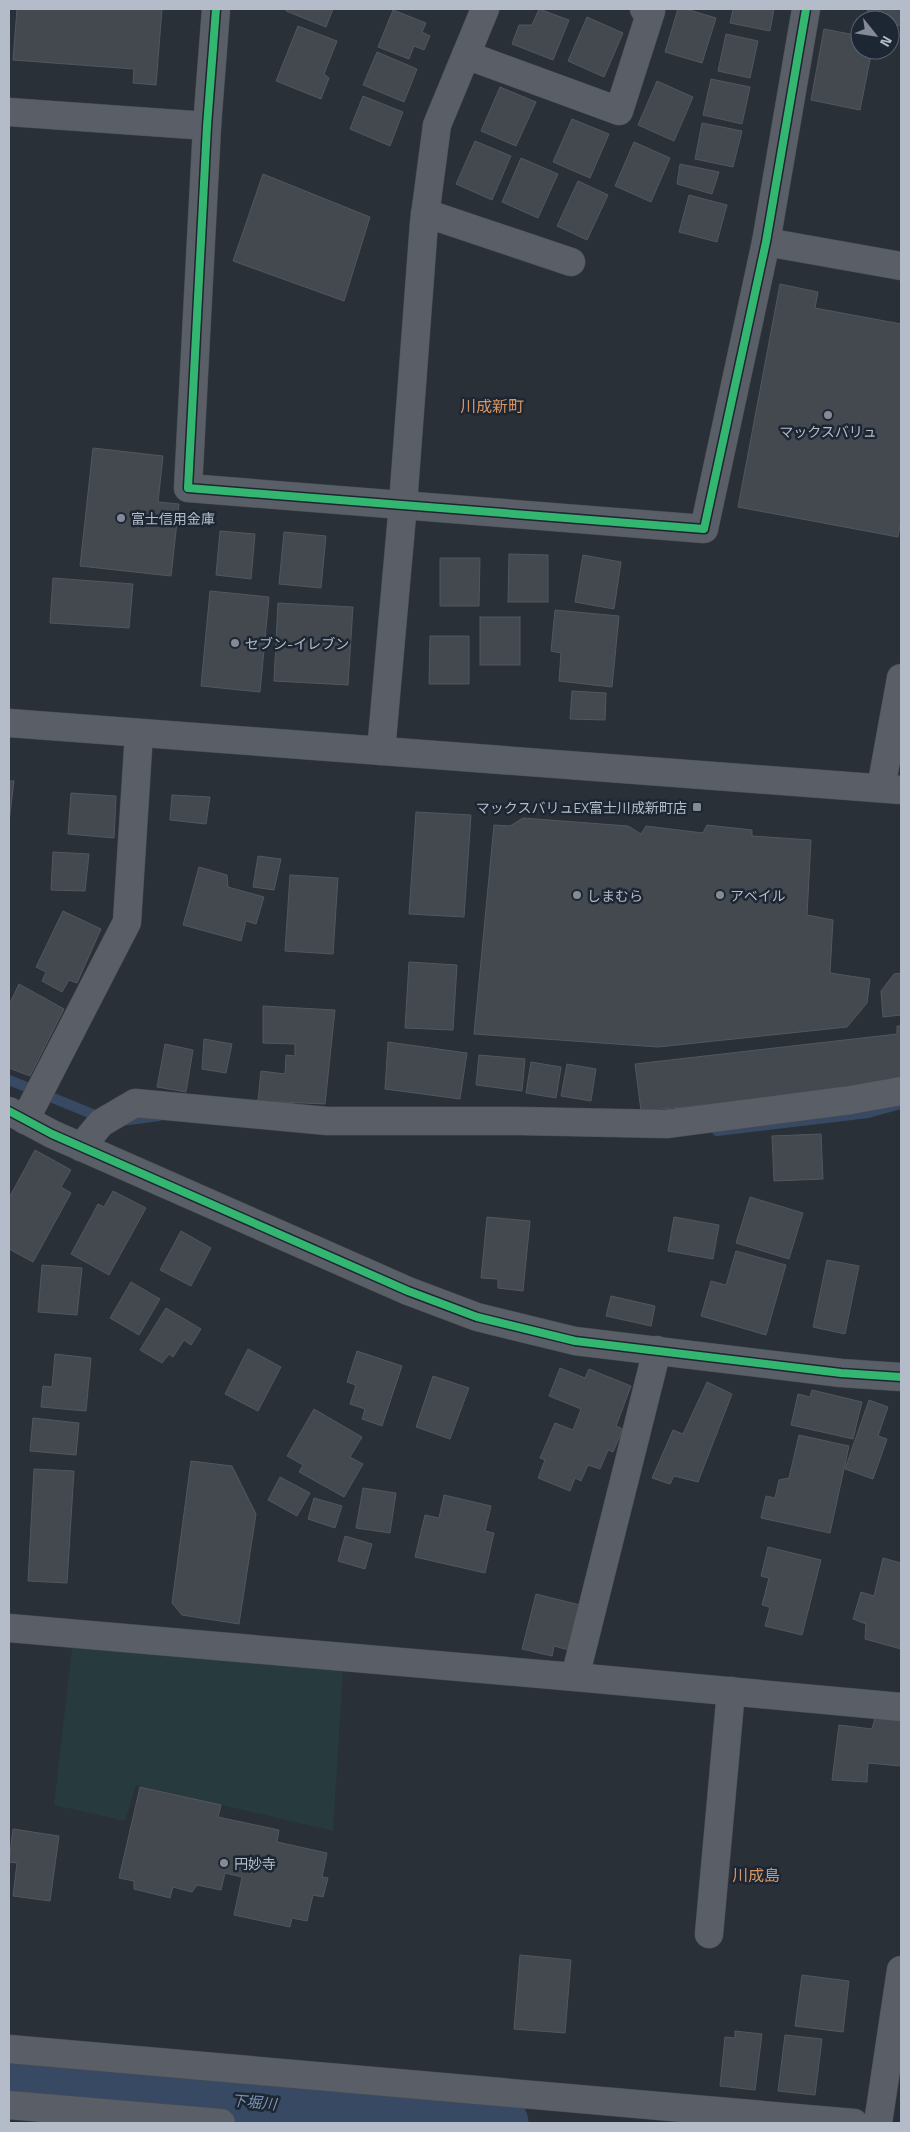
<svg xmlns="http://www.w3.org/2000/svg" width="910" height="2132" viewBox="0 0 910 2132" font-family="'Titillium Web','Noto Sans JP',sans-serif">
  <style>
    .green { fill: #273a3e }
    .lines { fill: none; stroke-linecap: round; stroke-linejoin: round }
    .stream { stroke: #384963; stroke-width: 10 }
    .river { stroke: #384963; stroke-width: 59 }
    .building { fill: #444950; stroke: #52575f }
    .minor-casing { stroke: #484c53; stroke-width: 29 }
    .minor { stroke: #5a5e66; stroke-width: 28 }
    .cycleway-casing { stroke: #1d2633; stroke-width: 11 }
    .cycleway { stroke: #33b770; stroke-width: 8 }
    .poi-dot { fill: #848b96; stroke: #1d2633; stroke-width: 2 }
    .labels { text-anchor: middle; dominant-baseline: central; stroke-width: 5; stroke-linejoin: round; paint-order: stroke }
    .poi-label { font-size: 14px; fill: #b4bcc9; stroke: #1d2633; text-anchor: start }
    .water-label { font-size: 15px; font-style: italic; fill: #7c92b1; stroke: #1d2633 }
    .quarter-label { font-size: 16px; fill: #d59563; stroke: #1d2633 }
  </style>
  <rect width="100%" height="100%" fill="#2a3038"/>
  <!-- green -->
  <polygon class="green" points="73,1640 343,1670 333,1831 136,1785 125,1821 54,1805"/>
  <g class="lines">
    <!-- stream -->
    <g class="stream">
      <polyline points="9,1080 102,1118"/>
      <polyline points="121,1121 159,1116"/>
      <polyline points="717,1131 868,1113 901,1104"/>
    </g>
    <!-- river -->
    <polyline class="river" points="9,2080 499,2123"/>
  </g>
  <!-- building -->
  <g class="building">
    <polygon points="17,9 162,9 156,85 133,83 134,69 13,60"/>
    <polygon points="287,9 333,9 326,27 286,11"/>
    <polygon points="539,9 569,20 553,60 512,44 519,25 532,25"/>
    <polygon points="678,9 686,9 716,18 702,63 665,52"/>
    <polygon points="733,9 774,9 770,31 730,23"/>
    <polygon points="868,9 901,9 901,26 890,24 890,20 866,19"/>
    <polygon points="393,10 426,23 422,32 430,36 424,50 414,46 409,59 378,47"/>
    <polygon points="587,17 623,33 604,77 568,61"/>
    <polygon points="298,26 337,41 324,74 329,78 321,99 276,81"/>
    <polygon points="824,29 860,36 860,50 872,50 860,110 811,100"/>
    <polygon points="726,34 758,41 750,78 718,71"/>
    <polygon points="377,52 417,69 404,102 363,85"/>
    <polygon points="711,79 750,87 742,124 703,115"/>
    <polygon points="657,81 693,97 674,141 638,125"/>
    <polygon points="500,87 536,102 516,146 481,131"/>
    <polygon points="363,96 403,112 390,146 350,129"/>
    <polygon points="572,119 609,134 590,178 553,162"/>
    <polygon points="702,123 742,131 733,167 695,159"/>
    <polygon points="475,141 511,156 492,200 456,184"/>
    <polygon points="634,142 670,158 651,202 615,186"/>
    <polygon points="521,158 558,174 538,218 502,202"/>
    <polygon points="680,164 719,172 712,194 677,184"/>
    <polygon points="263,174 370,217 344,301 233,261"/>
    <polygon points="578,181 608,195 587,240 557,226"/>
    <polygon points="689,195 727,205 717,242 679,232"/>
    <polygon points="780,284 818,292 815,308 901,324 901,520 898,537 738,507"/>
    <polygon points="93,448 163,456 158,502 179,504 171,576 80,566"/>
    <polygon points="220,531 255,534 251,579 216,575"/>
    <polygon points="284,532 326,536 321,588 279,584"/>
    <polygon points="509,554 548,555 548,602 508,602"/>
    <polygon points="583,555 621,562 614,609 575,602"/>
    <polygon points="440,558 480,558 479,606 440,606"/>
    <polygon points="53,578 133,584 129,628 50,623"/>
    <polygon points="210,591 269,597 260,692 201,686"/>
    <polygon points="278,603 353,607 348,685 274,681"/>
    <polygon points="555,610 619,616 612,687 559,681 561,653 551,651"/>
    <rect x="480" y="617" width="40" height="48"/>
    <polygon points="430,636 469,636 469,684 429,684"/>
    <polygon points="572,691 606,693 605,720 570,719"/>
    <polygon points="9,781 14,781 9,822"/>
    <polygon points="71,793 116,796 114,838 68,834"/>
    <polygon points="172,795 210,797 206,824 170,820"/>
    <polygon points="416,812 471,815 464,917 409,914"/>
    <polygon points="523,818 628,826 641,834 646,826 703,833 707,825 752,830 752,836 811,840 807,915 833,920 830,973 870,979 867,1003 847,1027 658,1047 474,1034 494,825 510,826"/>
    <polygon points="53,852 89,854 85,891 51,890"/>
    <polygon points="258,856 281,859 274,890 253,887"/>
    <polygon points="199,867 227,875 228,887 264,897 256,924 246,921 241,941 183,925"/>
    <polygon points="290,875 338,878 333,954 285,951"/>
    <polygon points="63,911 101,929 77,983 69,980 62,992 42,981 46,972 36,967"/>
    <polygon points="409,962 457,965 453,1030 405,1028"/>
    <polygon points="901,973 901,1015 883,1017 881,991 894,974"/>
    <polygon points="19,984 64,1009 30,1076 9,1068 9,1005"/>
    <polygon points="263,1006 335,1010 325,1104 258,1101 261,1071 285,1074 286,1055 295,1056 295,1044 263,1043"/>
    <polygon points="897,1026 901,1026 901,1082 889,1087 641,1111 635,1064 897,1034"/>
    <polygon points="204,1039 232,1044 226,1073 202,1069"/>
    <polygon points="388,1042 467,1053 460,1099 385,1089"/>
    <polygon points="165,1044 193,1050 186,1092 157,1087"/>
    <polygon points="479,1055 525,1059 522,1091 476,1085"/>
    <polygon points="531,1062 561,1067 556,1098 526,1093"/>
    <polygon points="567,1064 596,1069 591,1101 561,1096"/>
    <polygon points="821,1134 823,1179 774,1181 772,1136"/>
    <polygon points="35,1150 71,1170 61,1187 71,1193 33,1262 9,1249 9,1198"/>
    <polygon points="113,1191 146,1208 109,1275 71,1254 98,1204 104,1207"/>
    <polygon points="750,1197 803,1213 789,1259 736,1243"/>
    <polygon points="487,1217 530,1221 523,1291 498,1288 498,1279 481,1278"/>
    <polygon points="674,1217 719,1225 713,1259 668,1251"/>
    <polygon points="181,1231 211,1248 191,1286 160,1270"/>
    <polygon points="736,1251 786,1265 766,1335 701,1316 711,1281 726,1285"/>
    <polygon points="827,1260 859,1266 845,1334 813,1327"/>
    <polygon points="42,1265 82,1268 77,1315 38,1312"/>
    <polygon points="131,1282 160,1299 139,1335 110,1318"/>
    <polygon points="611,1296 655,1306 651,1326 606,1316"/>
    <polygon points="166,1308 201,1329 191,1345 184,1340 173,1357 169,1354 162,1363 140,1350"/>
    <polygon points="248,1349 281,1367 258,1411 225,1394"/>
    <polygon points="357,1351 402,1366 382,1426 362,1419 365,1409 350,1404 356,1385 347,1382"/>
    <polygon points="55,1354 91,1358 86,1411 41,1407 43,1386 52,1387"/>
    <polygon points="560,1368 585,1378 589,1369 631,1386 616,1426 623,1429 613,1452 608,1450 600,1469 588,1465 581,1481 575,1478 570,1491 538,1478 545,1460 540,1458 555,1423 573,1430 581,1409 549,1396"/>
    <polygon points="433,1376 469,1388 450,1439 416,1427"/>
    <polygon points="707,1382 732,1394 698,1482 674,1476 670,1484 652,1478 673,1430 683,1434"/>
    <polygon points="812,1390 862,1402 853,1439 791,1425 798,1394 810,1397"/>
    <polygon points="869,1400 888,1407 878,1436 887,1439 873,1479 845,1469"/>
    <polygon points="314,1409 362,1437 350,1457 363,1464 344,1497 299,1472 303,1465 287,1456"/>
    <polygon points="33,1418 79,1423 76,1455 30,1451"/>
    <polygon points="799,1435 849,1446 830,1533 761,1518 766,1496 775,1498 779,1480 789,1478"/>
    <polygon points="191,1461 232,1466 256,1514 239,1624 182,1615 172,1603"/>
    <polygon points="34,1469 74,1471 67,1583 28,1581"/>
    <polygon points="280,1477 310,1493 297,1516 268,1500"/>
    <polygon points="363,1488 396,1493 390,1533 356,1528"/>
    <polygon points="444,1495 491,1506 485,1531 494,1533 485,1573 415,1557 425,1515 439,1518"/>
    <polygon points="314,1498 342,1506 335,1528 308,1519"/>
    <polygon points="345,1536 372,1544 365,1569 338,1561"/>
    <polygon points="768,1547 821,1560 802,1635 765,1626 770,1607 762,1605 769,1578 761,1576"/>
    <polygon points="883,1558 901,1563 901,1649 865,1639 866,1624 853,1619 861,1592 874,1596"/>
    <polygon points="536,1594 580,1605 569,1650 554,1646 552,1656 522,1649"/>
    <polygon points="876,1714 901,1718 901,1766 868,1763 867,1782 832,1780 839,1725 872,1729"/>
    <polygon points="140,1787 221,1805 218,1817 279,1830 277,1842 327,1853 322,1877 328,1878 323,1897 313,1895 307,1921 292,1918 290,1927 234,1915 242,1877 225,1873 221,1890 197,1885 192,1892 173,1887 170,1898 134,1889 134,1881 119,1878"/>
    <polygon points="13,1829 59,1836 50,1901 13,1896 17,1863 9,1862"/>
    <polygon points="520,1955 571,1960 565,2033 514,2029"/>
    <polygon points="802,1975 849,1981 843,2032 795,2026"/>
    <polygon points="735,2031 762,2034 755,2090 720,2086 725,2037 735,2038"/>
    <polygon points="785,2035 822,2039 815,2095 778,2091"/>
  </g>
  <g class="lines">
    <defs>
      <g id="minor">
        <polyline points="216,9 207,126 188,488 704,529 766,242 806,9"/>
        <polyline points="466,55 619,111 651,11 644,9"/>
        <polyline points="9,112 207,126"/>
        <polyline points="425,213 571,262"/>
        <polyline points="766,242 901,266"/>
        <polyline points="9,723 901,790"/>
        <polyline points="381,751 403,504 424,223 437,125 485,9"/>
        <polyline points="881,788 901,678"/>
        <polyline points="9,1111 52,1134 408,1291 477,1317 575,1341 841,1373 901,1377"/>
        <polyline points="25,1120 127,922 139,733"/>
        <polyline points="81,1147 101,1123 135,1103 327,1121 519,1121 666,1124 851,1100 901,1091"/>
        <polyline points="9,1628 575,1677 901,1707"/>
        <polyline points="575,1677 657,1350"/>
        <polyline points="709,1934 731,1691"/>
        <polyline points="9,2049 854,2123"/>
        <polyline points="9,2105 221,2123"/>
        <polyline points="878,2123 901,1970"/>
      </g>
    </defs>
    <!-- minor casing -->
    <use href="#minor" class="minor-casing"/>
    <!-- minor -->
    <use href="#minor" class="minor"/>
    <defs>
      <g id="cycleway">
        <polyline points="216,9 207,126 188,488 704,529 766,242 806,9"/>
        <polyline points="9,1111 52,1134 408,1291 477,1317 575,1341 841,1373 901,1377"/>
      </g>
    </defs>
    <!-- cycleway casing -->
    <use href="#cycleway" class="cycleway-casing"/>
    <!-- cycleway -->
    <use href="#cycleway" class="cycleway"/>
  </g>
  <!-- markers -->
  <g class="poi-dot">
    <circle cx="828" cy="415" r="5"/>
    <circle cx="121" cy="518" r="5"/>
    <circle cx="235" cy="643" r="5"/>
    <rect x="692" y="802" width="10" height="10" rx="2.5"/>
    <circle cx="577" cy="895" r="5"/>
    <circle cx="720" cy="895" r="5"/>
    <circle cx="224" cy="1863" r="5"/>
  </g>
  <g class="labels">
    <!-- poi labels -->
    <g class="poi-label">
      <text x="828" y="431" text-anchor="middle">マックスバリュ</text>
      <text x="131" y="518">富士信用金庫</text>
      <text x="245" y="643">セブン-イレブン</text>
      <text x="687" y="807" text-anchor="end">マックスバリュEX富士川成新町店</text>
      <text x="587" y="895">しまむら</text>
      <text x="730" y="895">アベイル</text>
      <text x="234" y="1863">円妙寺</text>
    </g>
    <!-- water labels -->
    <g class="water-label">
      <text transform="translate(254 2102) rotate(5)">下堀川</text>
    </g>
    <!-- quarter labels -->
    <g class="quarter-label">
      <text x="492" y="406">川成新町</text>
      <text x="756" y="1875">川成島</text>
    </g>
  </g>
  <!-- border -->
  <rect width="910" height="2132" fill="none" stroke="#b4bcc9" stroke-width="20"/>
  <!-- north arrow -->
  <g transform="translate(875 35) rotate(120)"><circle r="24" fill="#1d2633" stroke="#59626f"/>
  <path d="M0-4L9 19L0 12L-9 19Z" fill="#848b96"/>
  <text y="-8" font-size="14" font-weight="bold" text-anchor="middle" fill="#b4bcc9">N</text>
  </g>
</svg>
